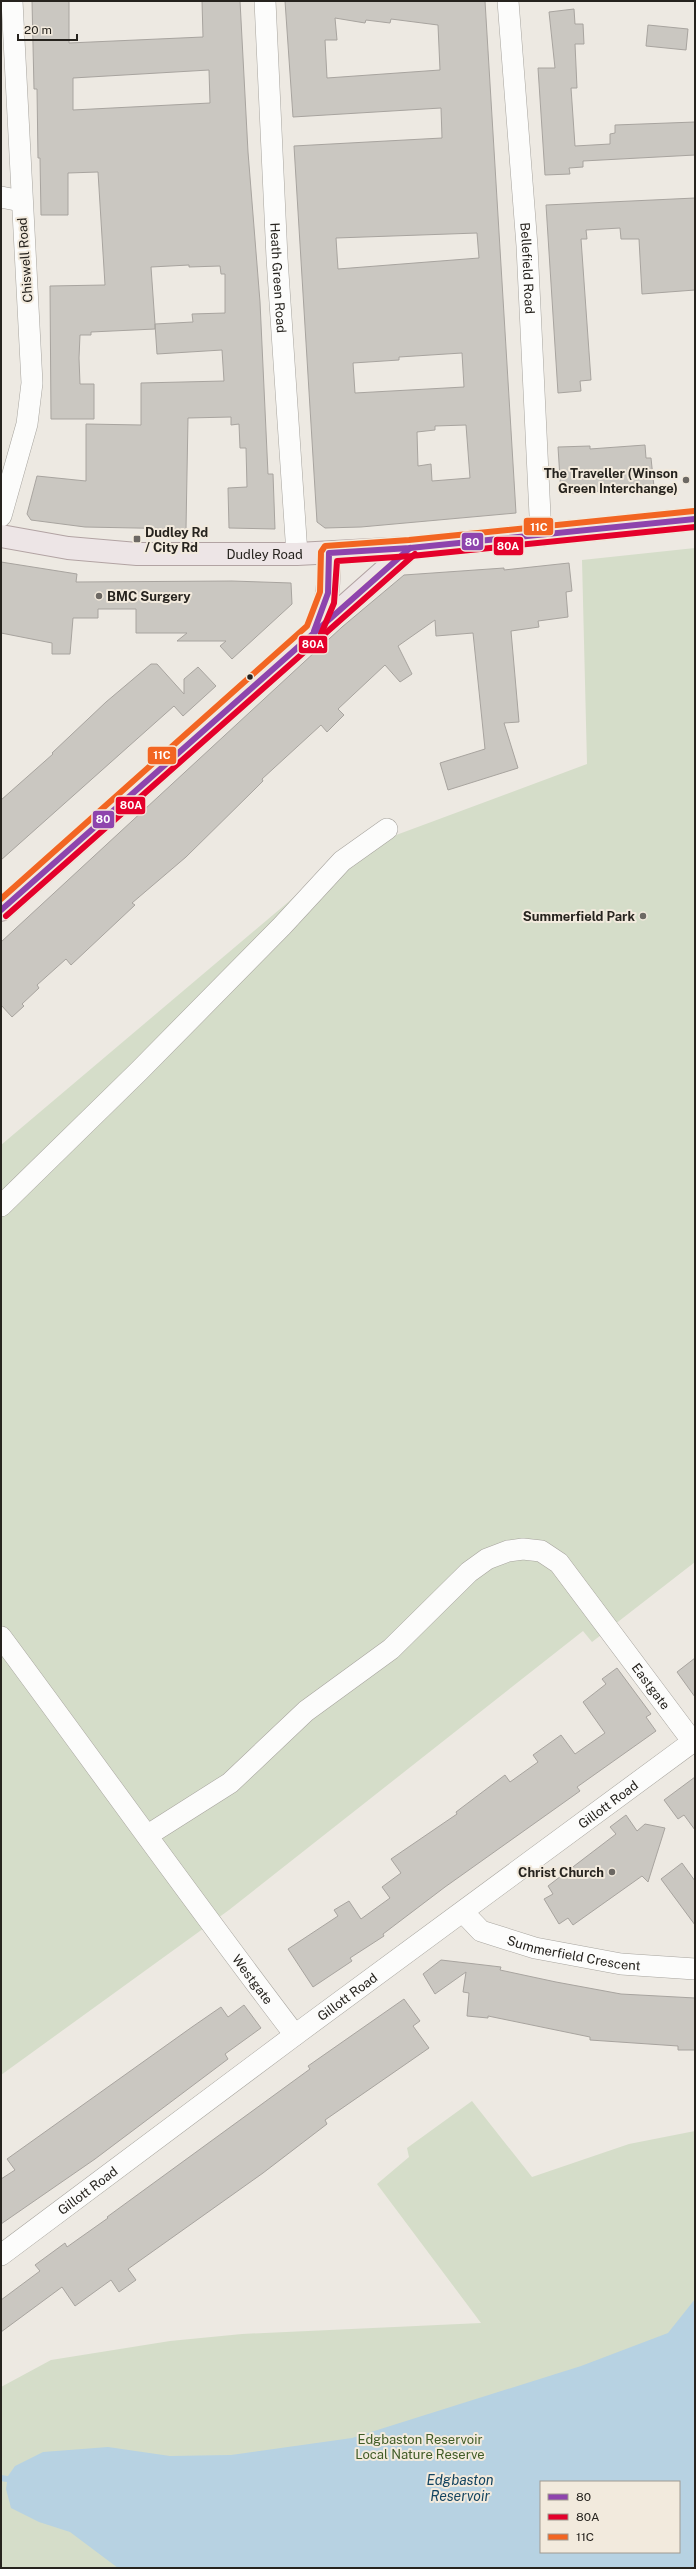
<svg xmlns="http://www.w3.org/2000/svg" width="696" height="2569" viewBox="0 0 696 2569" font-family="'Public Sans',sans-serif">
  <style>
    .green { fill: #d5ddc9; fill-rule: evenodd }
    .water { fill: #b7d2e2; fill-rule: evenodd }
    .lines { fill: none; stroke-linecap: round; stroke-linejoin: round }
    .stream { stroke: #b7d2e2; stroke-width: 6 }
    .building { fill: #cac7c1; stroke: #a8a49f; fill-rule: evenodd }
    .minor-casing { stroke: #a7a49e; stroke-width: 22 }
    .major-casing { stroke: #b2a3a3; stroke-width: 24 }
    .minor { stroke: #fcfcfb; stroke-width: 21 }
    .major { stroke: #ede5e6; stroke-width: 22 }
    .bus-1-casing { stroke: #f2eadd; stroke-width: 9 }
    .bus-2-casing { stroke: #f2eadd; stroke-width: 9 }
    .bus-3-casing { stroke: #f2eadd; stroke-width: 9 }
    .bus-1 { stroke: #8e44ad; stroke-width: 6 }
    .bus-2 { stroke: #e4002b; stroke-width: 6 }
    .bus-3 { stroke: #f26522; stroke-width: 6 }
    .poi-dot { fill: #6c6863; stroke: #f2eadd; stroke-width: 1.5 }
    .bus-dot { fill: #26231e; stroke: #f2eadd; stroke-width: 1.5 }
    .labels { text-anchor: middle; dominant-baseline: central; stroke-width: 4; stroke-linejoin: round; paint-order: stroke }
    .street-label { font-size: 13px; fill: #26231e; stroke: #f2eadd }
    .poi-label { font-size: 13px; font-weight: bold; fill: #26231e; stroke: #f2eadd; text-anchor: end }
    .park-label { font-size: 13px; fill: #405c27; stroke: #f2eadd }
    .water-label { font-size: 14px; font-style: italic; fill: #134460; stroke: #f2eadd }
    .line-badge { stroke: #f2eadd; stroke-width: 1.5 }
    .badge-label { font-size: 11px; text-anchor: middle; font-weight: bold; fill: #fff }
  </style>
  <rect width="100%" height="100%" fill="#ede9e2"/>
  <!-- green -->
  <g class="green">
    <polygon points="695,548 695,1562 592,1642 583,1631 229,1910 1,2075 1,1145 345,854 587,764 582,560"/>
    <path d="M472,2101L532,2177L629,2144L695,2131V2568H1V2387L51,2360L170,2341L242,2334L481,2323L377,2184L409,2157L407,2148ZM541,2482H679V2552H541Z"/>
  </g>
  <!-- water -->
  <path class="water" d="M695,2299V2568H118L70,2532L39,2522L11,2508L6,2489L8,2476L15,2466L43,2452L108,2447L170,2456L231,2455L352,2438L581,2366L668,2333ZM541,2482H679V2552H541Z"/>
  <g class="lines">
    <!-- stream -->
    <polyline class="stream" points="1,2478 7,2479"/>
  </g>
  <!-- building -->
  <g class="building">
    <path d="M32,1H69V43L203,37L202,1H240L248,152L260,302L268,474H273L275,529L229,528L228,488L247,487L246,448H240L239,424L231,425V417L188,418L186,529L85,527L31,520L27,514L37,476L86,481V424L141,425V383L224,381L222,350L157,354L155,324V329L91,332V335H80L79,358L80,384H94V419H51L50,286L105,285L98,172L68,173V215H41L40,158H38L37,89H34ZM209,70L210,103L73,110V78ZM189,265V267L220,266L221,274H225V313L192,314L193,322L155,324L151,267Z"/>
    <path d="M285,1H485L516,513L361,527L325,528L317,522L294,146L442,138L441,108L293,117ZM335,18L365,23L366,20L390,23L391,19L438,25L440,70L327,78L325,40H337ZM477,233L479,258L338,269L336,238ZM462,353L464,387L355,393L353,363L399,360V357ZM466,425L470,478L432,481L431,464L418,466L417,432L435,430V426Z"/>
    <polygon points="574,9 575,24 583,24 584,44 575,44 577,88 571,88 575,146 610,144 610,134 615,133 615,125 695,122 695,155 583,161 583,167 569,168 570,174 545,175 538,68 555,68 549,12"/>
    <polygon points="648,25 688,29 686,50 646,46"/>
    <polygon points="695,198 695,290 642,294 639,239 621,239 620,228 586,230 587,239 581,239 591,380 580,381 581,391 558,393 546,205"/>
    <polygon points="645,445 646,458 651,458 654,487 561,494 558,447 590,446 590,449"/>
    <polygon points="1,562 77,574 76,582 232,581 291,583 292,604 232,659 220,646 226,641 177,641 187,633 136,633 136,609 98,609 98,618 73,618 70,654 52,654 52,643 1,633"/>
    <polygon points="569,563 572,591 566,592 568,617 538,621 539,627 511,631 519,722 504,723 518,768 448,790 440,763 485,749 473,633 436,636 435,620 398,646 412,674 400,682 385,665 338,709 344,715 327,732 321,725 262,779 263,781 255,789 186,857 132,903 135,905 71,965 66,959 37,985 39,988 22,1004 24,1006 12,1017 1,1005 1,942 342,627 404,575 504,568 504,570"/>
    <polygon points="151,664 157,664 184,694 184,679 198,667 216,686 183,716 174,706 1,860 1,800 53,754 52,753 106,702"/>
    <polygon points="695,1658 695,1697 677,1672"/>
    <polygon points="617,1668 651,1714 646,1717 656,1731 577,1787 580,1791 445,1887 383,1934 384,1936 350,1958 352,1961 313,1987 288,1949 338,1916 334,1910 349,1901 361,1919 390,1898 382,1887 401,1873 391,1859 457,1814 456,1812 505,1775 510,1782 538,1762 533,1755 561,1735 575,1754 605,1733 583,1702 606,1684 602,1679"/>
    <polygon points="695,1777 695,1830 684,1815 678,1819 664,1800"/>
    <polygon points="626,1815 637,1831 645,1824 665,1828 648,1882 642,1876 573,1925 568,1918 559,1924 544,1899 553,1894 548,1886 616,1834 610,1827"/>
    <polygon points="682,1863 695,1881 695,1925 661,1879"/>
    <polygon points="441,1960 501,1967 500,1970 556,1982 621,1994 695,1998 695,2050 678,2050 678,2046 590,2040 590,2037 488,2016 488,2018 467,2016 469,1993 463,1992 466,1972 435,1994 423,1974"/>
    <polygon points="404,1999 420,2021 413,2026 429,2048 325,2120 327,2124 263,2173 128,2269 136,2280 119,2292 111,2280 75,2306 62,2287 1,2332 1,2300 40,2271 35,2265 65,2243 67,2247 108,2218 107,2217 310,2069 308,2066"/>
    <polygon points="244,2005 261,2028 225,2054 228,2059 95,2159 1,2224 1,2179 15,2170 7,2159 192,2027 221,2007 228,2017"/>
  </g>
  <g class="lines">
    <defs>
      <g id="minor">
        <path id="s1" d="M265,1L277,258L297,554"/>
        <path id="s2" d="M508,1L527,246L541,536"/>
        <polyline points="1,197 21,201"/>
        <polyline points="1,516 27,424 32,383 12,1"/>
        <polyline points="1,1206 139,1071 282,926 342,861 387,829"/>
        <path id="s3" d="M1,1637C99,1769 195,1904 295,2035"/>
        <path id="s4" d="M148,1835L230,1783L306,1711L391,1649L469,1572L487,1559L508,1551L523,1549L541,1551L559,1563L693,1742"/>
        <path id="s5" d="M463,1912L481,1931L535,1948L621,1964L695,1969"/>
        <path id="s6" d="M1,2255L295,2035L695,1740"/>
      </g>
      <g id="major">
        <path id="s7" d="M1,536L68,548L137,554H297L410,548L695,519"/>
        <path d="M317,626C329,601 329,580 329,553"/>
        <polyline points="1,910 410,548"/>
      </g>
    </defs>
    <!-- minor casing -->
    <use href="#minor" class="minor-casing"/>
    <!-- major casing -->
    <use href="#major" class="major-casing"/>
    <!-- minor -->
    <use href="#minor" class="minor"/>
    <!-- major -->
    <use href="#major" class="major"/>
    <defs>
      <g id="bus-1">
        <polyline points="314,631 328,593 329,553 410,548 695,519"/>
        <polyline points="1,910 410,548"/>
      </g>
      <g id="bus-2">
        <polyline points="321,634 334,603 337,561 411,556 695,527"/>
        <polyline points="6,916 415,554"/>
      </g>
      <polyline id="bus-3" points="1,899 307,626 320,592 321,552 325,546 409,540 694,511"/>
    </defs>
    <!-- bus-1 casing -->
    <use href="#bus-1" class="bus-1-casing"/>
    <!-- bus-2 casing -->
    <use href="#bus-2" class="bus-2-casing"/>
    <!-- bus-3 casing -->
    <use href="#bus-3" class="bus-3-casing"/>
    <!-- bus-1 -->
    <use href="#bus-1" class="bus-1"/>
    <!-- bus-2 -->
    <use href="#bus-2" class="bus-2"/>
    <!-- bus-3 -->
    <use href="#bus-3" class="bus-3"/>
  </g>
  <!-- markers -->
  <g class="poi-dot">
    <circle cx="686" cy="480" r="4"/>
    <rect x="133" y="535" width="8" height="8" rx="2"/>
    <circle cx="99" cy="596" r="4"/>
    <circle cx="643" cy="916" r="4"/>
    <circle cx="612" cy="1872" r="4"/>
  </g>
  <circle class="bus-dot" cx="250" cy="677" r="3.5"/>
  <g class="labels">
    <!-- street labels -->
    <g class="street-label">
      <text transform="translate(25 260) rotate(-94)">Chiswell Road</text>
      <text stroke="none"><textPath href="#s2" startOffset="268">Bellefield Road</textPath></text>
      <text stroke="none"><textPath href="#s1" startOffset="277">Heath Green Road</textPath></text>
      <text stroke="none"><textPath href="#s7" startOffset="265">Dudley Road</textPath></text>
      <text stroke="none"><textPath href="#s4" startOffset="670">Eastgate</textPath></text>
      <text stroke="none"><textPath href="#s6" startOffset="756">Gillott Road</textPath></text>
      <text stroke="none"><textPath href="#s5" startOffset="122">Summerfield Crescent</textPath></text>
      <text stroke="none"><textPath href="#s3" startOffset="425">Westgate</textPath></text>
      <text stroke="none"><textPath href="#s6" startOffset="432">Gillott Road</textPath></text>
      <text stroke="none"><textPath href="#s6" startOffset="108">Gillott Road</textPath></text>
    </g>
    <!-- poi labels -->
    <g class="poi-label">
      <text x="678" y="473">The Traveller (Winson<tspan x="678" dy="15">Green Interchange)</tspan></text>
      <text x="145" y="532" text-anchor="start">Dudley Rd<tspan x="145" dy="15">/ City Rd</tspan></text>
      <text x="107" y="596" text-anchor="start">BMC Surgery</text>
      <text x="635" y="916">Summerfield Park</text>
      <text x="604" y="1872">Christ Church</text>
    </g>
    <!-- park labels -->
    <g class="park-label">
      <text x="420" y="2439">Edgbaston Reservoir<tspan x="420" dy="15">Local Nature Reserve</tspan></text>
    </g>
    <!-- water labels -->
    <g class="water-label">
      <text x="460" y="2480">Edgbaston<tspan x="460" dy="16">Reservoir</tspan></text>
    </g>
  </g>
  <g class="line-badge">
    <rect x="523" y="517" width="31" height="19" rx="4" fill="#f26522"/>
    <rect x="461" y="532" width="23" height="19" rx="4" fill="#8e44ad"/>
    <rect x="493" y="536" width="31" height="20" rx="4" fill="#e4002b"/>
    <rect x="298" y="635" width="30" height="19" rx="4" fill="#e4002b"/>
    <rect x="147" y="746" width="30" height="19" rx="4" fill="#f26522"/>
    <rect x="115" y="796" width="31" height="19" rx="4" fill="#e4002b"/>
    <rect x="92" y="810" width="23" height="19" rx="4" fill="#8e44ad"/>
  </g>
  <g class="badge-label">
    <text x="539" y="531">11C</text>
    <text x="472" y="546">80</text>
    <text x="508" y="550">80A</text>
    <text x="313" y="648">80A</text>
    <text x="162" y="759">11C</text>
    <text x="131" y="809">80A</text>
    <text x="103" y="823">80</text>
  </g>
  <!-- border -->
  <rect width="696" height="2569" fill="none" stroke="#26231e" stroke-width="4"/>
  <!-- legend -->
  <rect x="540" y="2481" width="140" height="72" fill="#f2eadd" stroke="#a09a91"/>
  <rect x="548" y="2494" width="20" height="6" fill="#8e44ad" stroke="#a09a91"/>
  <text x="576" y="2501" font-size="12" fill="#26231e">80</text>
  <rect x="548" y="2514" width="20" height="6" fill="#e4002b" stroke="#a09a91"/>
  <text x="576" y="2521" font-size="12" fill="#26231e">80A</text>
  <rect x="548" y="2534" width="20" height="6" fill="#f26522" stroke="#a09a91"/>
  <text x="576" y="2541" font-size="12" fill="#26231e">11C</text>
  <!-- scale -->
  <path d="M18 34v6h59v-6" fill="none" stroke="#26231e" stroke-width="2"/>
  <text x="24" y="34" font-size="12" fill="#26231e" stroke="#f2eadd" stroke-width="3" paint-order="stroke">20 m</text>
</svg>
